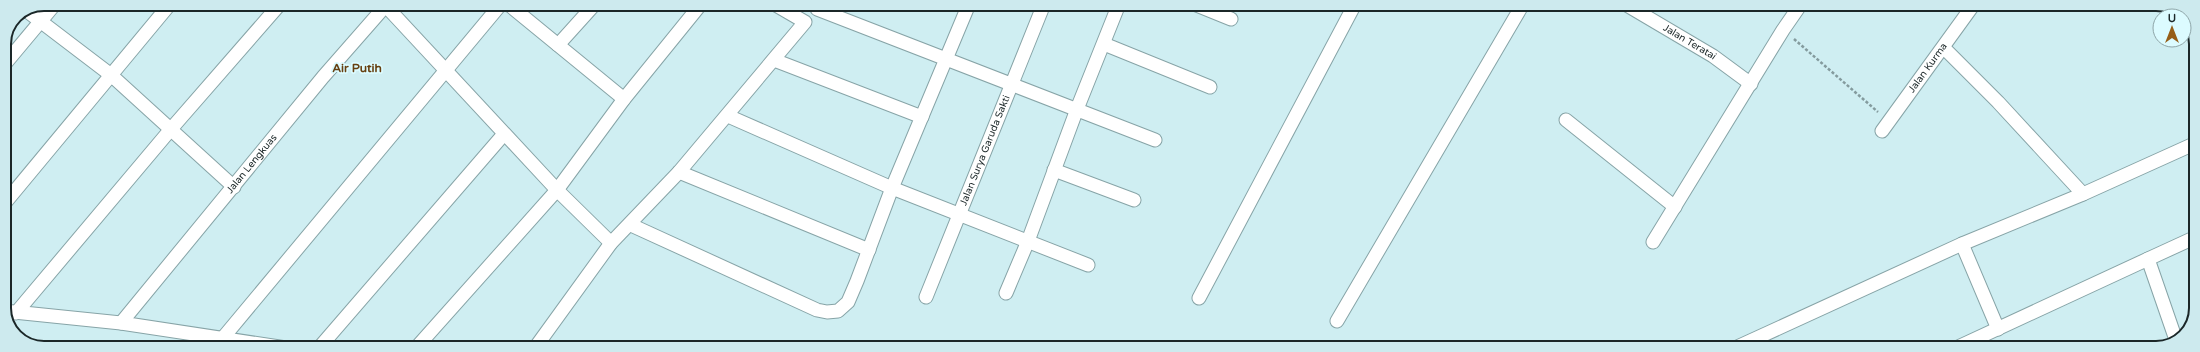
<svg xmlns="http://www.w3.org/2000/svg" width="2200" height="352" viewBox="0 0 2200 352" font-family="'Varela Round',sans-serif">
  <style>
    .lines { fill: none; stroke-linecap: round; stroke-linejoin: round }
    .street-casing { stroke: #87a4a7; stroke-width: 15 }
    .path { stroke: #849b9e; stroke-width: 2.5; stroke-dasharray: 3 2; stroke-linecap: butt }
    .street { stroke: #fff; stroke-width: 13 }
    .labels { text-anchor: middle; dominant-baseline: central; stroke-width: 3.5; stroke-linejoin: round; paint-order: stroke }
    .street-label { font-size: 10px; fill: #1b2728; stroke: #dcfbff }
    .quarter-label { font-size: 12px; font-weight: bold; fill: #663f10; stroke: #dcfbff }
    .rim { fill: none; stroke: #1b2728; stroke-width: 2 }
  </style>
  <rect width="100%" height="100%" fill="#cfeef2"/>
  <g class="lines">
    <defs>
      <g id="street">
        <polyline points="384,4 557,190 611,243"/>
        <polyline points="508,4 624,99"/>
        <polyline points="1194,4 1231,19"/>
        <path id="s1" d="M1625,4L1713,56L1751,84"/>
        <polyline points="817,9 1155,140"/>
        <polyline points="27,11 111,75 234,187"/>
        <polyline points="1104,44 1210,87"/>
        <polyline points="558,45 595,4"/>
        <polyline points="1944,48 1998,102 2083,194"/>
        <polyline points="774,60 922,117"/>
        <polyline points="4,65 55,4"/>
        <polyline points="728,116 892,188 1088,265"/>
        <polyline points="1566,120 1675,207"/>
        <path id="s2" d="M1882,131L1974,4"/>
        <polyline points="1054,170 1134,200"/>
        <polyline points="679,172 869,250"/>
        <polyline points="4,204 170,4"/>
        <polyline points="631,225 817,310 827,312 838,311 848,302 857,281 892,188 969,4"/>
        <polyline points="1653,242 1783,30 1801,4"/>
        <polyline points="1962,244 1998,329"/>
        <polyline points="2148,259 2196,237"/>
        <polyline points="1006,293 1028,241 1077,109 1119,4"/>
        <path id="s3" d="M926,297L1044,4"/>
        <polyline points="1199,298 1355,4"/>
        <polyline points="4,311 121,323 286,348"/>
        <polyline points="16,313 171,129 280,4"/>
        <polyline points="1337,321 1523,4"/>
        <path id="s4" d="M121,323L323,77L387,4"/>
        <polyline points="221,348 222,339 501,4"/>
        <polyline points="319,348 504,134"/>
        <polyline points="416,348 557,190 624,99 701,4"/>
        <polyline points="535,348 611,243 679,172 805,22 774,4"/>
        <polyline points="1735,348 1962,244 2083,194 2196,143"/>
        <polyline points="1956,348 2148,259 2176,340"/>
      </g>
    </defs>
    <!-- street casing -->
    <use href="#street" class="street-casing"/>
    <!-- path -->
    <polyline class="path" points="1794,39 1878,112"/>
    <!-- street -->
    <use href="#street" class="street"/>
  </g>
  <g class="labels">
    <!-- street labels -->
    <g class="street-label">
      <text stroke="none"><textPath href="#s1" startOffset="75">Jalan Teratai</textPath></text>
      <text stroke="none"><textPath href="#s2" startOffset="78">Jalan Kurma</textPath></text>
      <text stroke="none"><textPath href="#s3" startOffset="158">Jalan Surya Garuda Sakti</textPath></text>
      <text stroke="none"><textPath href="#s4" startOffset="206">Jalan Lengkuas</textPath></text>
    </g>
    <!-- quarter labels -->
    <g class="quarter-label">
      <text x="357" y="68">Air Putih</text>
    </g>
  </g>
  <!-- crop -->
  <path d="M0 0H2200V352H0ZM44 11H2156A33 33 0 0 1 2189 44V308A33 33 0 0 1 2156 341H44A33 33 0 0 1 11 308V44A33 33 0 0 1 44 11Z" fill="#cdeaee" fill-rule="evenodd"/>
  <path class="rim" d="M44 11H2156A33 33 0 0 1 2189 44V308A33 33 0 0 1 2156 341H44A33 33 0 0 1 11 308V44A33 33 0 0 1 44 11Z"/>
  <!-- north arrow -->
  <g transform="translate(2172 28)"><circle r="19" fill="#dcfbff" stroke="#8fa6a9"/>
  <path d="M0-3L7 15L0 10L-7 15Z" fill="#965e18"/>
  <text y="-6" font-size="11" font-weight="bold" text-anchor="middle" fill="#1b2728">U</text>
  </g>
</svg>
